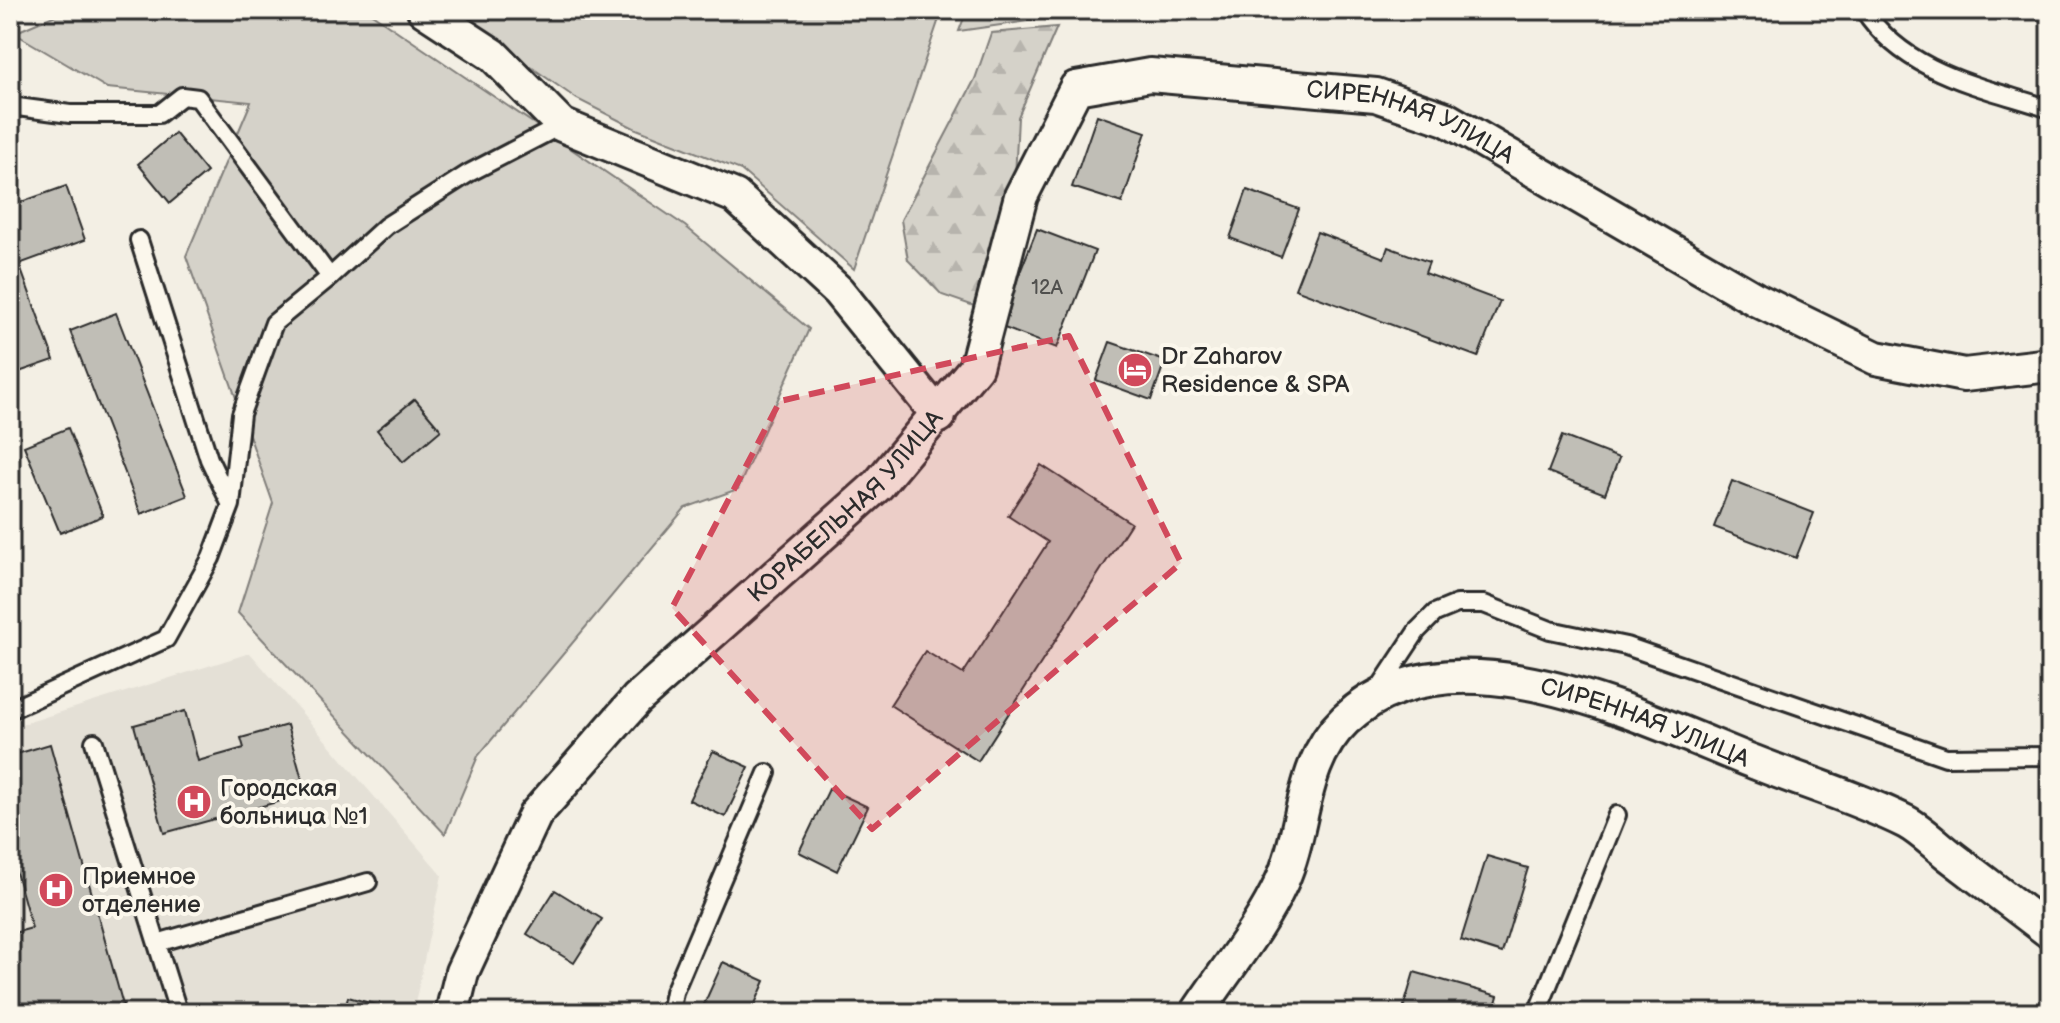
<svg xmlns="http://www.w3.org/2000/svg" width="2060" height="1023" viewBox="0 0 2060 1023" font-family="'Balsamiq Sans',sans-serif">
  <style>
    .built { fill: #e4e0d6 }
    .grass { fill: #d5d2c9; stroke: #807e7a; stroke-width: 2 }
    .forest { fill: url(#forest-firs); stroke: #807e7a; stroke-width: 2 }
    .building { fill: #c0beb6; stroke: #2b2b2b; stroke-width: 2 }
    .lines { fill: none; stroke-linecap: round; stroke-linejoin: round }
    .lane-casing { stroke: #2b2b2b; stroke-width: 22 }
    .street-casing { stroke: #2b2b2b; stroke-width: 38 }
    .lane { stroke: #fbf7ec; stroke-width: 16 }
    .street { stroke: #fbf7ec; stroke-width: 32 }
    .marked { fill: #d1495b; fill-opacity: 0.2; stroke: #d1495b; stroke-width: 6; stroke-dasharray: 16 10; stroke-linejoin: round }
    .labels { text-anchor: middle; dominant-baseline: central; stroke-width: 8; stroke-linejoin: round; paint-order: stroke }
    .number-label { font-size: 20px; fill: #50504e }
    .street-label { font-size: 24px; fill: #2b2b2b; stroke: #fbf7ec }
    .poi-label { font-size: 24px; fill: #2b2b2b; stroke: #fbf7ec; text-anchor: start }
  </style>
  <defs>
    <pattern id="forest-firs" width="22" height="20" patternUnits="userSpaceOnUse" patternTransform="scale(2)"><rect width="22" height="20" fill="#d5d2c9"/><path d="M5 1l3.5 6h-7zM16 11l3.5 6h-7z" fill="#b7b4ad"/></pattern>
  </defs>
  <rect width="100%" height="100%" fill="#f3efe4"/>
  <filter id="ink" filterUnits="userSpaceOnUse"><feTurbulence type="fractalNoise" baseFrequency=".0125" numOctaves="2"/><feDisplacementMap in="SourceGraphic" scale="16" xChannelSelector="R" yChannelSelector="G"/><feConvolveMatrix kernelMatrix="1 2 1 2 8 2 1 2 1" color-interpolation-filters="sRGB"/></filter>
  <g filter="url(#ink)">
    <!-- built -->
    <polygon class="built" points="250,653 442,875 413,1013 10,1013 10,728"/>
    <!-- grass -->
    <g class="grass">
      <polygon points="67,10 366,10 685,226 809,329 738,489 685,508 478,756 445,834 238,613 273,503 186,256 251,102 107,88 14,33"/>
      <polygon points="449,10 942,10 854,269 741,170 634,128 577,99"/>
      <polygon points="967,10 1072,10 1070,15 959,31"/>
    </g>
    <!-- forest -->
    <polygon class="forest" points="1057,27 1018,117 1015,179 992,239 974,306 942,295 908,260 901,220 975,79 991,33"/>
    <!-- building -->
    <g class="building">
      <polygon points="1097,115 1146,132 1122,203 1072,187"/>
      <polygon points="175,133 207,172 170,203 138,164"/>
      <polygon points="66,186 85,240 19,264 54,360 10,375 10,206"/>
      <polygon points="1247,190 1299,209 1281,257 1230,238"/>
      <polygon points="1037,229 1095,251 1057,348 999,326"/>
      <polygon points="1317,232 1384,258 1388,247 1429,262 1425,273 1500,301 1478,357 1295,289"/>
      <polygon points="116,313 187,496 141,514 70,331"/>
      <polygon points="1110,342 1165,361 1151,400 1096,380"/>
      <polygon points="415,399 441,430 403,462 377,430"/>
      <polygon points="68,428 103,516 60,533 24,446"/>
      <polygon points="1562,436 1619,458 1605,494 1548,472"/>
      <polygon points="1041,465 1131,523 978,761 890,705 925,651 963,674 1048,542 1008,516"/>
      <polygon points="1732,481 1814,513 1796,558 1714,527"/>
      <polygon points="185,711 198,761 244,748 241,738 287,725 306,794 164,833 134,725"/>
      <polygon points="50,744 123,1005 94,1013 10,1013 10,934 32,928 10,851 10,756"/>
      <polygon points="713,751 749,767 725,817 689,800"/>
      <polygon points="829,789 868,807 837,871 799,852"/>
      <polygon points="1487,856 1528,868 1502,953 1461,940"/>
      <polygon points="555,890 602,919 574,963 527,934"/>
      <polygon points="723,962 765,981 751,1013 700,1013"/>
      <polygon points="1414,972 1498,996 1493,1013 1402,1013"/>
      <polygon points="348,997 388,1008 386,1013 344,1013"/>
    </g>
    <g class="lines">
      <defs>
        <g id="lane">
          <path d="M1864,10C1905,74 1984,87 2050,109"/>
          <polyline points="10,106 70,114 159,114 182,96 198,98 330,277 386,226 469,173 562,125"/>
          <polyline points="139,240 209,459 230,503"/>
          <polyline points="1376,693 1417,631 1435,613 1457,604 1484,604 1550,630 1626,646 1946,757 2050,756"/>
          <polyline points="10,710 166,639 211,558 231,505 241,414 274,323 330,277"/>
          <polyline points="94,742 177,1008 171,1013"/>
          <polyline points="157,943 368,882"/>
          <polyline points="670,1013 674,992 767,773"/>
          <polyline points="1537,1013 1617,815"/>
        </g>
        <g id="street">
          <polyline points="424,10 493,55 562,125 735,196 838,291 939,416"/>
          <path id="s1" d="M452,1013L462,972L535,815L637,699L878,485L976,367L1021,196L1076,88L1150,75L1376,95L1446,119L1755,299L1876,358L1964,375L2050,365"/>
          <path id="s2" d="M1197,1013C1226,969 1260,929 1282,881C1306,828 1299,764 1345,720C1450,620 1642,718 1754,762C1804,782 1858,798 1906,822C1921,830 1935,844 1949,855C1983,881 2016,906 2050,932"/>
        </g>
      </defs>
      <!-- lane casing -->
      <use href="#lane" class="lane-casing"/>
      <!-- street casing -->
      <use href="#street" class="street-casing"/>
      <!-- lane -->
      <use href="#lane" class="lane"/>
      <!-- street -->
      <use href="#street" class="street"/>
    </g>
  </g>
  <!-- marked area -->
  <path class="marked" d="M1069,336L1181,563L872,829L672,608L780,401Z"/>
  <!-- icons -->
  <defs>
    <symbol id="hotel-disc" viewBox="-11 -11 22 22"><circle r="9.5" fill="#d1495b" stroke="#fbf7ec"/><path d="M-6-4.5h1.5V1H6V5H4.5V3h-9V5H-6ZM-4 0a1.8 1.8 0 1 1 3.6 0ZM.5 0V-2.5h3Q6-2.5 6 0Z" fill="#fff"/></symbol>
    <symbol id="hospital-disc" viewBox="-11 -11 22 22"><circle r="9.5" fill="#d1495b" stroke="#fbf7ec"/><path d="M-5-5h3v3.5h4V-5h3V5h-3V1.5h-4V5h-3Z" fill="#fff"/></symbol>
  </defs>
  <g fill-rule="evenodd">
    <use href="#hotel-disc" x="1115" y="350" width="40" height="40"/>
    <use href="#hospital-disc" x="174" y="782" width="40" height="40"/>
    <use href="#hospital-disc" x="36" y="870" width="40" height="40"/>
  </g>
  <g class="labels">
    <!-- number labels -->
    <g class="number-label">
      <text x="1047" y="288">12А</text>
    </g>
    <!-- street labels -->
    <g class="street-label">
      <text stroke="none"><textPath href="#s1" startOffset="1486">СИРЕННАЯ УЛИЦА</textPath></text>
      <text stroke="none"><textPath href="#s1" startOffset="654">КОРАБЕЛЬНАЯ УЛИЦА</textPath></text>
      <text stroke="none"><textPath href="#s2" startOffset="650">СИРЕННАЯ УЛИЦА</textPath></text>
    </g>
    <!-- poi labels -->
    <g class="poi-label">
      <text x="1161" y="356">Dr Zaharov<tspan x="1161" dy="28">Residence &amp; SPA</tspan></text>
      <text x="220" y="788">Городская<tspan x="220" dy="28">больница №1</tspan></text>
      <text x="82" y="876">Приемное<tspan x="82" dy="28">отделение</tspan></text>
    </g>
  </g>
  <!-- margin -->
  <rect width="2060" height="1023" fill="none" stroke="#fbf7ec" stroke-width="40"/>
  <rect x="20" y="20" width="2020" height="983" fill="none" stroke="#2b2b2b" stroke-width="3" filter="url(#ink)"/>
</svg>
